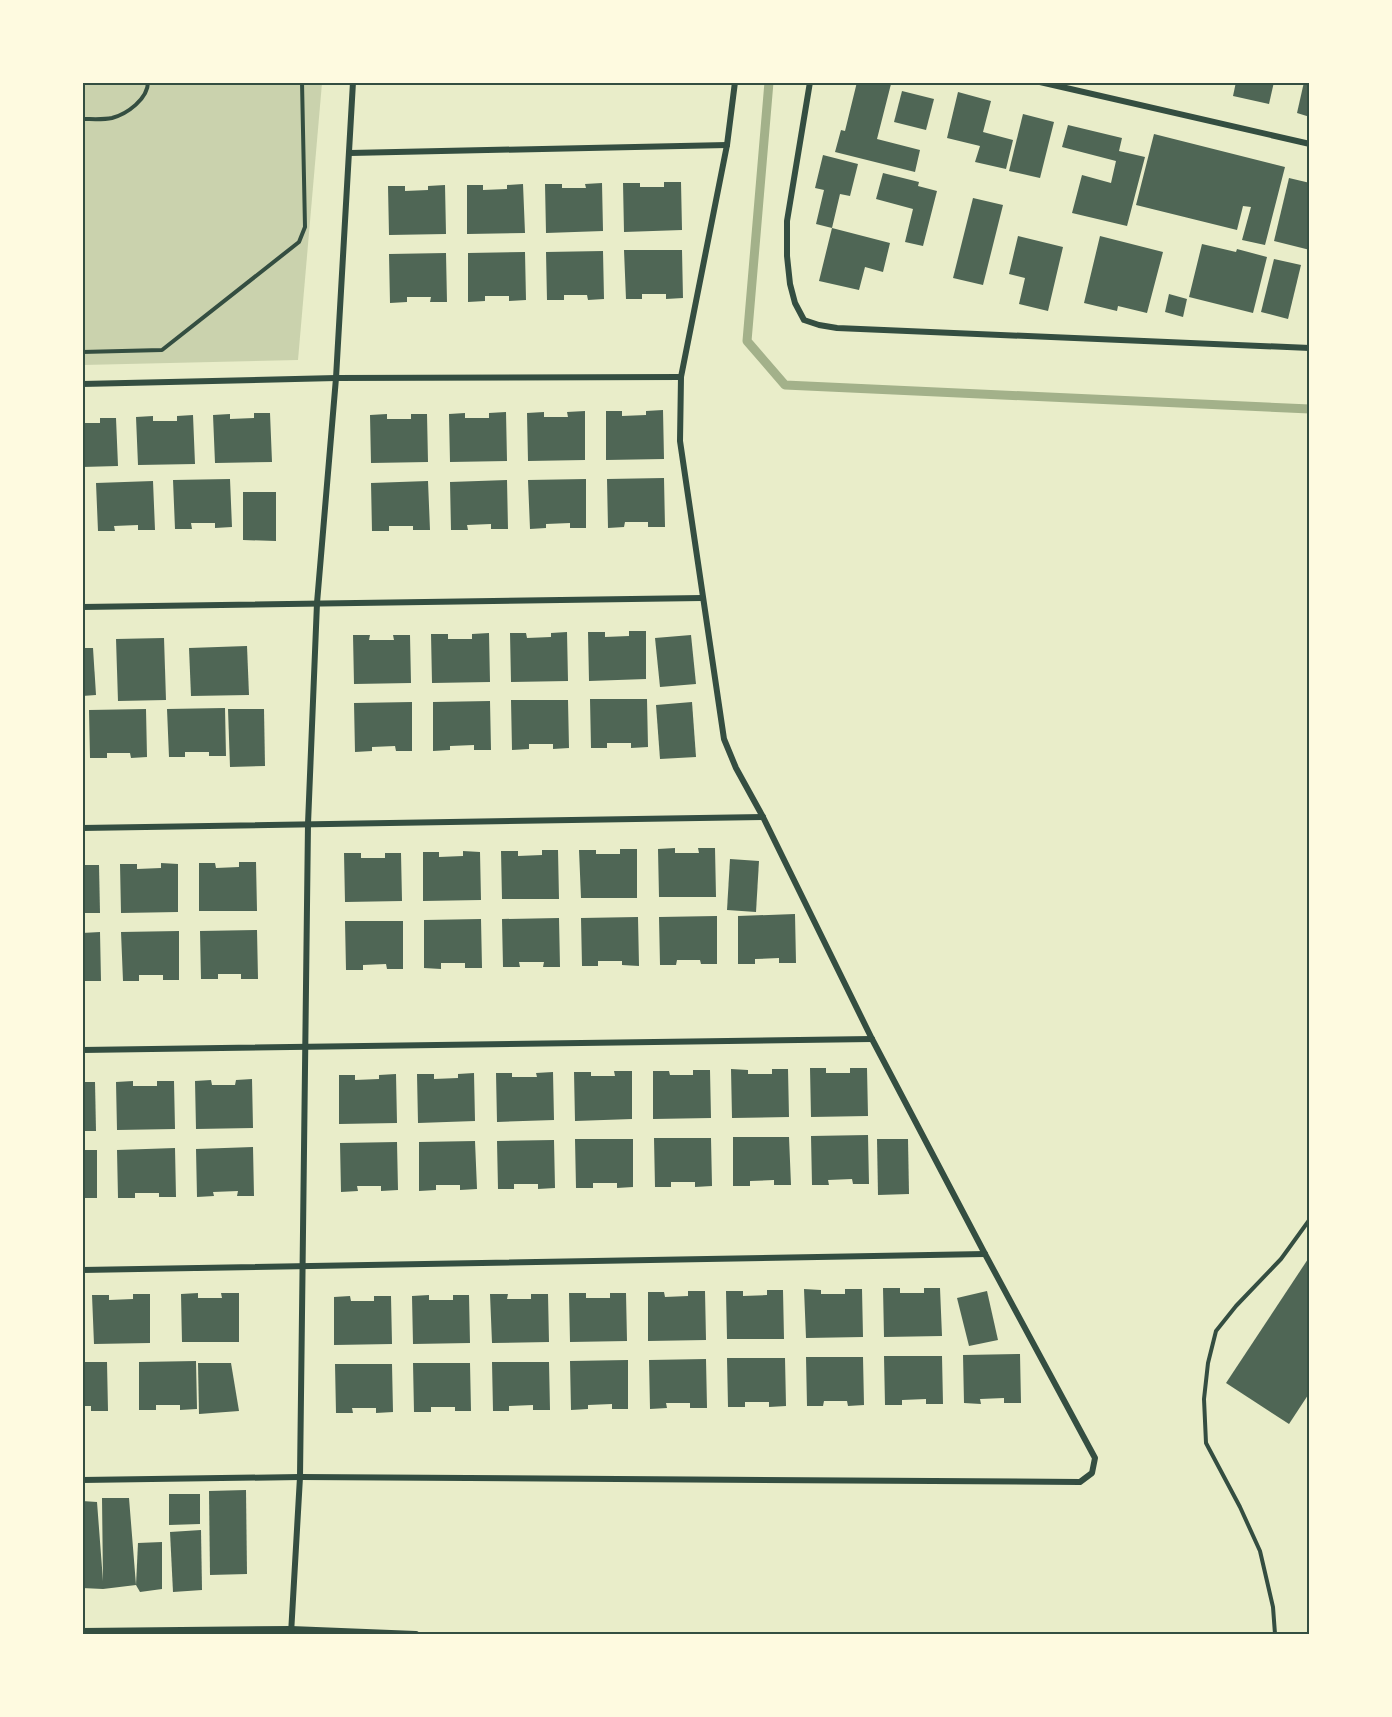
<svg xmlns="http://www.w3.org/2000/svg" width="1392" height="1717" viewBox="0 0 1392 1717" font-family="'Public Sans',sans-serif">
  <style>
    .green { fill: #cad2ad }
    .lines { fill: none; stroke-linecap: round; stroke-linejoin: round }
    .stream { stroke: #a3b18a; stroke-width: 9 }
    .building { fill: #4f6655 }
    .path { stroke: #344e41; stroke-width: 4 }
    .minor { stroke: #344e41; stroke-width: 6 }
    .neatline { fill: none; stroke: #344e41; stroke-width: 2 }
  </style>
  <rect width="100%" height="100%" fill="#e9edc9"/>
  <!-- green -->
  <polygon class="green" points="82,83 322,83 298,360 83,365"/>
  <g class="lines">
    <!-- stream -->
    <polyline class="stream" points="769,82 747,341 785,385 1310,409"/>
  </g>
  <!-- building -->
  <g class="building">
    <polygon points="857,82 883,82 891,84 877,139 920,150 915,172 835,152 841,130 845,131"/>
    <polygon points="1236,82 1274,82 1269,104 1233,96"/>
    <polygon points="1304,82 1310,82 1310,117 1297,113"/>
    <polygon points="902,91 934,99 926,130 894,122"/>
    <polygon points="958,92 991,101 983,132 1013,140 1006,169 975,162 980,146 947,138"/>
    <polygon points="1023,114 1054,122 1040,178 1009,171"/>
    <polygon points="1068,125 1122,138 1119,151 1145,157 1127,226 1072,213 1082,175 1111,183 1116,161 1062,147"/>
    <polygon points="1154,134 1285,167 1265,245 1242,240 1251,207 1243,206 1237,230 1136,205"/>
    <polygon points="823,155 858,164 850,196 840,194 832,228 816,224 824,190 815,188"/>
    <polygon points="883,173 919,182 918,186 937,191 923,246 905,242 913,209 876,199"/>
    <polygon points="1289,178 1310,183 1310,250 1274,241"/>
    <polygon points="664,182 681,182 682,230 624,232 623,183 640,183 640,187 664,187"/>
    <polygon points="602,183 603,231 546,233 545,184 562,184 562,188 586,188 585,184"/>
    <polygon points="523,184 525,233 467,234 467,185 483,185 483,190 507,189 507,185"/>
    <polygon points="445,185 446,234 389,235 388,186 405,186 405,191 428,190 428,186"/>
    <polygon points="973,198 1003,205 983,285 953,278"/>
    <polygon points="832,228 890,243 883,272 865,267 859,290 819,281"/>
    <polygon points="1018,236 1063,247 1048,311 1019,304 1025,278 1009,274"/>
    <polygon points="1100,236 1163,252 1147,313 1118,306 1117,311 1084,303"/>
    <polygon points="1202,244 1236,252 1237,249 1267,257 1253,313 1189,297"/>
    <polygon points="624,250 682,250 683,298 666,299 666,294 642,294 642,299 626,299"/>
    <polygon points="603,251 604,299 588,300 587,295 564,295 564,300 547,300 546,252"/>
    <polygon points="525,252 526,300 509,301 509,296 485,296 485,301 468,302 468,253"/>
    <polygon points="446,253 447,302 430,302 431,297 407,297 407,302 390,303 389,254"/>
    <polygon points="1274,259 1301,265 1288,319 1261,312"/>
    <polygon points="1169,294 1187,299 1183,317 1165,312"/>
    <polygon points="663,410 664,459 606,460 606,411 622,411 622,416 646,415 646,411"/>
    <polygon points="585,411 585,460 528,461 527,413 544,412 544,417 568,417 567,412"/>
    <polygon points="506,412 507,461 450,462 449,414 465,413 465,418 489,418 489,413"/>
    <polygon points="254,413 270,413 272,462 215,463 213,415 230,414 230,419 254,418"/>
    <polygon points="387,414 387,419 411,419 411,414 427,414 428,462 371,463 370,415"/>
    <polygon points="193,415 195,464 138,465 136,417 153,416 153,421 177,421 177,416"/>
    <polygon points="100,418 116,418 118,466 82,467 82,423 100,423"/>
    <polygon points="664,478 665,527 648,527 648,522 625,522 624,527 608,528 607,479"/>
    <polygon points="230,479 232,527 215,528 215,523 191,523 192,529 175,529 173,480"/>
    <polygon points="586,479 586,528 570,528 570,523 546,524 546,528 530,529 528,480"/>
    <polygon points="507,480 508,529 491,529 491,524 467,525 468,530 451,530 450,482"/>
    <polygon points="153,481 155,530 138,530 138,525 114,526 115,531 98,531 96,483"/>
    <polygon points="428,481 430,530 413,530 413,526 389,526 389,531 372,531 371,483"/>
    <polygon points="243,492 276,492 276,541 243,540"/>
    <polygon points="629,631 646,631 646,679 589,681 588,632 605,632 605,637 629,636"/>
    <polygon points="567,632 568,681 511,682 510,633 526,633 527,638 551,637 551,633"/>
    <polygon points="489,633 490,682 432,683 431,634 448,634 448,639 472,639 472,634"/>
    <polygon points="353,635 370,635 369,640 394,640 393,635 410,635 411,683 354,684"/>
    <polygon points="691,635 696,684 660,687 655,638"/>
    <polygon points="164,638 166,700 118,701 116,639"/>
    <polygon points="247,646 249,695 191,696 189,648"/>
    <polygon points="82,648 93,648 96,695 82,696"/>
    <polygon points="590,699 647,699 648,747 631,748 631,743 607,743 607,748 591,748"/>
    <polygon points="511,700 568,700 569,748 553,749 553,744 529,744 529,749 512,750"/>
    <polygon points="490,701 491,750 474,750 474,745 450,746 450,750 433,751 433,702"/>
    <polygon points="412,702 412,751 396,751 395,746 372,747 372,751 355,752 354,703"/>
    <polygon points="692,702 696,757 660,759 656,705"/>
    <polygon points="225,708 226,756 209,756 209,752 185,752 185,757 169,757 167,709"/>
    <polygon points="146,709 147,757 131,758 130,753 107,753 107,758 90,758 89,710"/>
    <polygon points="228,709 264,709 265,766 230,767"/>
    <polygon points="675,848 675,853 699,853 698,848 715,848 716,897 659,897 658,849"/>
    <polygon points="620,849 637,849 637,898 581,898 579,850 596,850 596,854 620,854"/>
    <polygon points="542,850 558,850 559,899 502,899 501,851 518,851 518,856 542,855"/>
    <polygon points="463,851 480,852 481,900 423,901 423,852 439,852 439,857 463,856"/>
    <polygon points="344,853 361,853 361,858 385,858 385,853 401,853 402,901 345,902"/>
    <polygon points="730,859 759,861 756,912 727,910"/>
    <polygon points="239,862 256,862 257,911 199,911 199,863 215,863 216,868 239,867"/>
    <polygon points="161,863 178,864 178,912 121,913 120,864 137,864 137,869 161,868"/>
    <polygon points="82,865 99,865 100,913 82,913"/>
    <polygon points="795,914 796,963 779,963 779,958 755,959 755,964 738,964 738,916"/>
    <polygon points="717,916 717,964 701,964 700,960 677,960 676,965 660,965 659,917"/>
    <polygon points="638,917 639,966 622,965 622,961 598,961 598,966 582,966 581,918"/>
    <polygon points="559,918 560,967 543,967 544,962 519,962 520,967 503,967 502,919"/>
    <polygon points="481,919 482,968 465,968 465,963 441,963 441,969 424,968 424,920"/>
    <polygon points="345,921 403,921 403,969 387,969 386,964 363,965 363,970 346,970"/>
    <polygon points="257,930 258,979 241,979 241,974 218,974 218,979 201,979 200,931"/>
    <polygon points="179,931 179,980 163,980 163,975 139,975 139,981 123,981 121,932"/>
    <polygon points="100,932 101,981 84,981 84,976 82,976 82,933"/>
    <polygon points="810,1068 826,1068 826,1073 850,1073 850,1068 867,1068 868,1116 811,1117"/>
    <polygon points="731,1069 748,1070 748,1074 772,1074 772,1069 788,1069 789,1117 732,1118"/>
    <polygon points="693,1070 710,1070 711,1118 653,1119 653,1071 669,1071 670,1075 693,1075"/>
    <polygon points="614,1071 632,1071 632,1119 575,1121 574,1072 591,1072 591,1076 615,1076"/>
    <polygon points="553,1072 554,1120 497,1122 496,1073 512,1073 512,1077 537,1077 536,1073"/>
    <polygon points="474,1073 475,1121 418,1123 417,1074 434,1074 434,1079 458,1078 458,1074"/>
    <polygon points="396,1074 397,1123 339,1124 339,1075 355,1075 355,1080 379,1079 379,1075"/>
    <polygon points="252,1079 253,1128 196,1129 195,1081 211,1080 212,1085 235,1085 236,1080"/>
    <polygon points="133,1081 133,1086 157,1086 157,1081 174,1081 175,1129 117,1130 116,1082"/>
    <polygon points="82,1082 95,1082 96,1131 82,1131"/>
    <polygon points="868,1135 869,1184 853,1184 852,1179 828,1180 829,1185 812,1185 811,1136"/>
    <polygon points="733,1137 789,1137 791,1185 774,1185 774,1180 750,1181 750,1186 733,1186"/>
    <polygon points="654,1138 711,1138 712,1186 695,1187 695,1182 671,1182 671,1187 655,1187"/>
    <polygon points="575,1139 633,1139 633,1187 617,1188 617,1183 593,1183 593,1188 576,1188"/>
    <polygon points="877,1139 908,1139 909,1194 878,1195"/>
    <polygon points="554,1140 555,1188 538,1189 538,1184 514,1184 514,1189 498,1189 497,1141"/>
    <polygon points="475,1141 477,1189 460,1190 460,1185 436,1185 436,1190 419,1191 419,1142"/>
    <polygon points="397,1142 398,1190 381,1191 381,1186 357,1186 358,1191 341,1192 340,1143"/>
    <polygon points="253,1147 254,1196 237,1196 238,1191 213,1192 214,1196 197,1197 196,1149"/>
    <polygon points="175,1148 176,1197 159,1197 159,1193 135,1193 135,1198 118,1198 117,1150"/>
    <rect x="82" y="1150" width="15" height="48"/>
    <polygon points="1310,1256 1310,1392 1289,1424 1226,1383"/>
    <polygon points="883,1288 900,1288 900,1293 924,1293 924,1288 940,1288 942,1336 884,1337"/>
    <polygon points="804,1289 821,1290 821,1294 845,1294 845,1289 862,1289 863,1337 806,1338"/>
    <polygon points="767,1290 783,1290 784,1339 727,1339 726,1291 743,1291 743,1296 767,1295"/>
    <polygon points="688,1291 705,1291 706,1340 648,1341 648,1292 664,1292 665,1297 688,1296"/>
    <polygon points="987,1291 998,1340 969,1346 957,1298"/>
    <polygon points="198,1293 198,1298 222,1298 221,1293 239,1293 239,1342 182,1342 181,1294"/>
    <polygon points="569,1293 586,1293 586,1298 610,1298 610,1293 626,1293 627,1341 570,1342"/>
    <polygon points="133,1294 150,1294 150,1343 94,1344 92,1295 109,1295 109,1300 133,1299"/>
    <polygon points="490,1294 508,1294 507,1299 531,1299 531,1294 548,1294 549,1342 492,1343"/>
    <polygon points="429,1295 429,1300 453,1300 453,1295 469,1295 470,1343 413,1344 412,1296"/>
    <polygon points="350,1296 351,1301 374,1301 374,1296 391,1296 392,1344 334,1345 334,1297"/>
    <polygon points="1020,1354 1021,1403 1004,1403 1004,1398 980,1399 981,1404 964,1403 963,1355"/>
    <polygon points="884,1356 942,1356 943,1404 926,1404 926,1399 902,1400 902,1405 885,1405"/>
    <polygon points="806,1357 863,1357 864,1405 848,1406 847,1401 824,1401 823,1406 807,1406"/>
    <polygon points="727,1358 785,1358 786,1406 769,1407 769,1402 745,1402 745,1407 728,1407"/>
    <polygon points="706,1359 707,1408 690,1408 690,1403 666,1403 667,1408 650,1409 649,1360"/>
    <polygon points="628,1360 628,1409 612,1409 612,1404 588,1405 588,1409 571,1410 570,1361"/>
    <polygon points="196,1361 197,1409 180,1410 180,1405 156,1405 156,1410 139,1410 139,1362"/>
    <polygon points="82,1362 107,1362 108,1411 91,1411 91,1406 82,1406"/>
    <polygon points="492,1362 549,1362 550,1410 533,1410 533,1405 509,1406 509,1411 493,1411"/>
    <polygon points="198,1363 231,1363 239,1411 199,1414"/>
    <polygon points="413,1363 470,1363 471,1411 455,1411 455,1407 431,1407 431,1412 414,1412"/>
    <polygon points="335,1364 392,1364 393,1412 376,1413 376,1408 352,1408 353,1413 336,1413"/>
    <polygon points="246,1490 247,1574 210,1575 209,1491"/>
    <polygon points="169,1494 200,1494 200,1524 169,1525"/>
    <polygon points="102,1498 129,1498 136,1585 103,1589 82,1588 82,1501 97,1502 103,1581"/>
    <polygon points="201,1530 202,1590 173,1592 170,1532"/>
    <polygon points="162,1542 162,1589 140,1592 136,1585 138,1543"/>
  </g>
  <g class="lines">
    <!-- path -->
    <g class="path">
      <path d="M82,119C92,119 103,120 112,118C127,114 148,99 148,82"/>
      <polyline points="82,352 162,350 299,242 305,227 302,82"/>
      <polyline points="1275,1634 1273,1607 1260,1551 1240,1507 1206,1443 1204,1399 1208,1363 1216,1331 1236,1306 1281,1259 1310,1219"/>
    </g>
    <!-- minor -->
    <g class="minor">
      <polyline points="810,82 787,221 787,256 790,284 795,303 804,320 819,325 837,328 1310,348"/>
      <polyline points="1040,82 1310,144"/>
      <polyline points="350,153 727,145"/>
      <polyline points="82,384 336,378 681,377"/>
      <polyline points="82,607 702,598"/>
      <polyline points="82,828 763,817"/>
      <polyline points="82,1050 872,1039"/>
      <polyline points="82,1270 985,1254"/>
      <polyline points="82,1480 300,1477 1080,1482 1092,1473 1095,1458 985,1254 872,1039 763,817 736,768 724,739 680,441 681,377 727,145 735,82"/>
      <polyline points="82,1631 291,1629 416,1634"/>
      <polyline points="291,1634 300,1477 308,824 317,603 336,378 353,82"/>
    </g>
  </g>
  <!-- border -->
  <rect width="1392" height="1717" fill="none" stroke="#fefae0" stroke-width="168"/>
  <rect x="84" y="84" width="1224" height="1549" class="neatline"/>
</svg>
